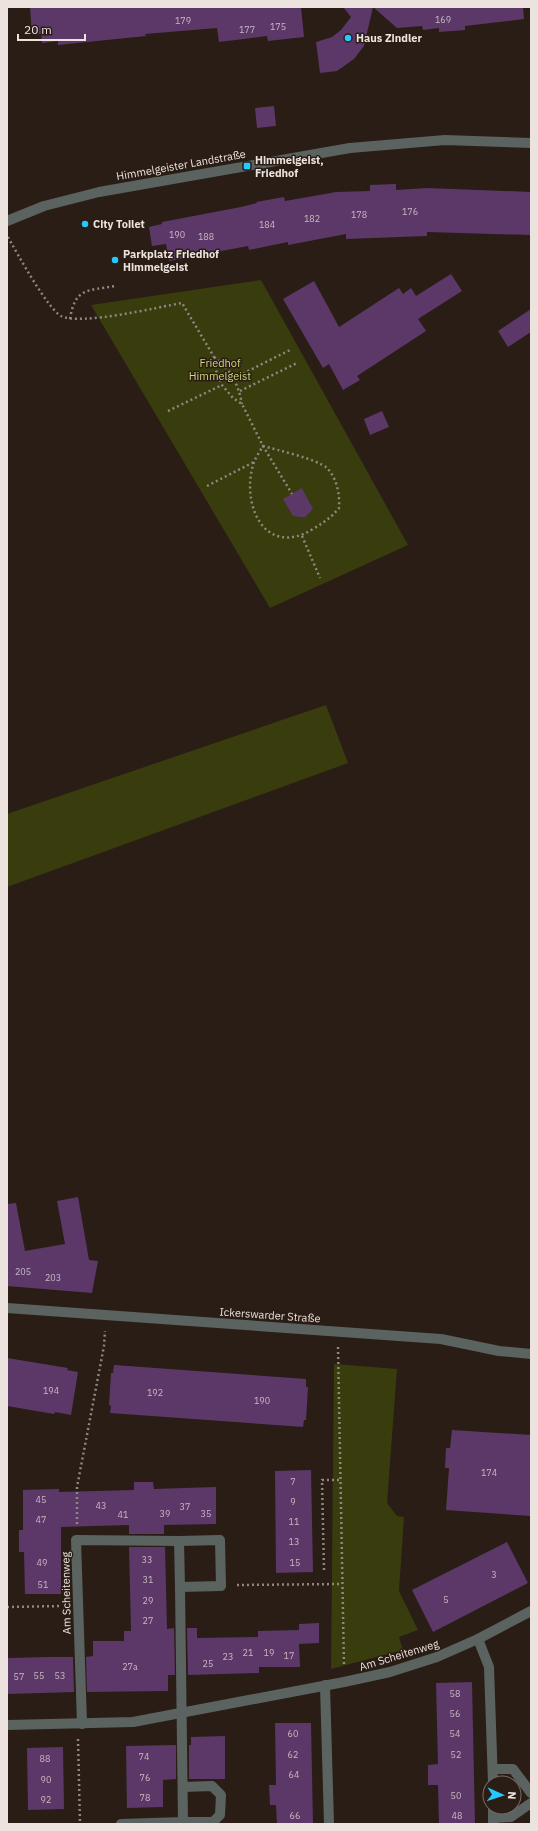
<svg xmlns="http://www.w3.org/2000/svg" width="538" height="1831" viewBox="0 0 538 1831" font-family="'IBM Plex Sans',sans-serif">
  <style>
    .green { fill: #393c0d }
    .building { fill: #5b3868 }
    .lines { fill: none; stroke-linecap: round; stroke-linejoin: round }
    .path { stroke: #918680; stroke-width: 2.5; stroke-dasharray: 2 3; stroke-linecap: butt }
    .minor { stroke: #5b6360; stroke-width: 10 }
    .tertiary { stroke: #5b6360; stroke-width: 10 }
    .poi-dot { fill: #25c9fe; stroke: #2a1d16; stroke-width: 1.5 }
    .labels { text-anchor: middle; dominant-baseline: central; stroke-width: 3; stroke-linejoin: round; paint-order: stroke }
    .number-label { font-size: 9px; fill: #c8b8c0 }
    .poi-label { font-size: 11px; font-weight: bold; fill: #ede3de; stroke: #2a1d16; text-anchor: start }
    .street-label { font-size: 11px; fill: #ede3de; stroke: #2a1d16 }
    .park-label { font-size: 11px; fill: #ced77a; stroke: #2a1d16 }
  </style>
  <rect width="100%" height="100%" fill="#2a1d16"/>
  <!-- green -->
  <g class="green">
    <polygon points="261,280 408,545 270,608 91,305"/>
    <polygon points="326,705 348,763 7,887 7,814"/>
    <polygon points="334,1364 397,1369 387,1503 397,1516 404,1517 399,1591 418,1630 399,1637 403,1650 331,1669"/>
  </g>
  <!-- building -->
  <g class="building">
    <polygon points="30,7 301,7 304,37 268,41 267,36 219,42 217,28 145,34 146,36 58,45 58,41 42,43 41,34 32,35"/>
    <polygon points="343,7 523,7 524,19 465,26 465,30 439,32 439,28 423,30 422,26 397,28 373,7 364,46 354,59 337,71 320,73 316,42 332,37 341,30 351,17"/>
    <polygon points="274,106 276,126 257,128 255,108"/>
    <polygon points="396,184 396,190 427,188 531,192 531,235 427,232 427,236 346,239 346,234 288,245 288,242 249,250 248,246 169,261 166,244 152,246 149,227 162,224 162,222 241,207 257,203 256,202 284,197 285,201 336,192 370,191 370,185"/>
    <polygon points="451,274 462,291 418,319 426,331 357,376 360,380 343,390 329,364 323,368 283,299 314,281 339,327 399,288 403,294 411,288 416,296"/>
    <polygon points="531,309 531,332 508,347 498,331"/>
    <polygon points="382,411 389,427 370,435 364,419"/>
    <polygon points="302,488 313,509 305,517 300,517 293,516 283,499"/>
    <polygon points="78,1197 89,1260 98,1261 92,1293 7,1286 7,1204 16,1203 25,1251 65,1244 57,1201"/>
    <polygon points="7,1358 68,1368 67,1370 78,1372 71,1415 55,1412 54,1414 7,1406"/>
    <polygon points="114,1365 306,1379 306,1387 308,1387 306,1420 304,1420 303,1427 110,1413 111,1406 109,1405 111,1373 113,1373"/>
    <polygon points="452,1430 531,1435 531,1516 446,1510 449,1468 445,1468 446,1448 450,1448"/>
    <polygon points="311,1470 313,1572 276,1573 275,1471"/>
    <polygon points="134,1482 153,1482 154,1489 216,1487 216,1524 164,1525 164,1534 129,1534 129,1525 61,1527 61,1594 25,1594 24,1552 19,1552 19,1530 23,1530 23,1490 59,1489 59,1492 134,1490"/>
    <polygon points="507,1542 528,1583 433,1632 412,1590"/>
    <polygon points="129,1547 165,1547 167,1629 174,1628 175,1675 168,1675 168,1691 87,1692 86,1657 93,1656 93,1641 124,1641 124,1631 131,1631"/>
    <polygon points="319,1623 319,1643 299,1644 300,1667 259,1667 259,1673 188,1675 187,1628 197,1628 197,1638 258,1637 258,1631 299,1630 299,1624"/>
    <polygon points="49,1657 73,1657 74,1692 7,1694 7,1658"/>
    <polygon points="472,1682 475,1824 439,1824 438,1785 428,1785 428,1765 438,1764 436,1683"/>
    <polygon points="275,1723 311,1723 313,1824 277,1824 276,1805 270,1805 269,1785 276,1785"/>
    <polygon points="225,1736 225,1779 189,1779 189,1745 191,1745 191,1737"/>
    <polygon points="176,1745 176,1779 163,1780 163,1807 127,1808 126,1746"/>
    <polygon points="63,1747 64,1809 28,1810 27,1748"/>
  </g>
  <g class="lines">
    <!-- path -->
    <g class="path">
      <path d="M8,237C17,253 47,308 61,316C79,326 159,307 182,303L214,357L215,368L222,385L233,398L242,404L263,446L292,494"/>
      <path d="M70,319C75,287 88,291 115,286L116,285"/>
      <path d="M214,357C231,370 238,383 242,404"/>
      <polyline points="234,378 290,350"/>
      <polyline points="240,391 297,363"/>
      <polyline points="168,411 222,385"/>
      <path d="M263,446C277,450 317,459 327,468C337,478 340,495 339,508C332,517 323,523 313,529C264,559 240,503 254,462C256,457 260,451 263,446Z"/>
      <polyline points="207,486 254,462"/>
      <polyline points="302,536 320,578"/>
      <polyline points="338,1347 344,1666"/>
      <polyline points="77,1524 77,1487 104,1346 105,1331"/>
      <polyline points="324,1570 322,1480 340,1480"/>
      <polyline points="237,1585 342,1584"/>
      <polyline points="7,1607 62,1606"/>
      <polyline points="78,1739 80,1824"/>
    </g>
    <!-- minor -->
    <g class="minor">
      <polyline points="7,221 44,206 99,192 350,148 445,140 531,143"/>
      <polyline points="478,1639 489,1667 493,1783"/>
      <polyline points="325,1685 329,1824"/>
      <polyline points="82,1724 76,1540 179,1541"/>
      <polyline points="7,1725 133,1722 344,1682 390,1672 437,1657 478,1639 531,1611"/>
      <polyline points="493,1769 513,1769 531,1793"/>
      <polyline points="493,1807 493,1824"/>
      <polyline points="493,1818 511,1817 531,1803"/>
      <polyline points="183,1822 213,1822 220,1815 221,1795 212,1786 183,1787"/>
      <polyline points="121,1824 183,1822 180,1587 221,1586 220,1540 179,1541 180,1587"/>
    </g>
    <!-- tertiary -->
    <polyline class="tertiary" points="7,1308 441,1339 499,1351 531,1354"/>
  </g>
  <!-- markers -->
  <g class="poi-dot">
    <circle cx="348" cy="38" r="4"/>
    <rect x="243" y="162" width="8" height="8" rx="2"/>
    <circle cx="85" cy="224" r="4"/>
    <circle cx="115" cy="260" r="4"/>
  </g>
  <g class="labels">
    <!-- number labels -->
    <g class="number-label">
      <text x="443" y="19">169</text>
      <text x="183" y="20">179</text>
      <text x="278" y="26">175</text>
      <text x="247" y="29">177</text>
      <text x="410" y="211">176</text>
      <text x="359" y="214">178</text>
      <text x="312" y="218">182</text>
      <text x="267" y="224">184</text>
      <text x="177" y="234">190</text>
      <text x="206" y="236">188</text>
      <text x="23" y="1271">205</text>
      <text x="53" y="1277">203</text>
      <text x="51" y="1390">194</text>
      <text x="155" y="1392">192</text>
      <text x="262" y="1400">190</text>
      <text x="489" y="1472">174</text>
      <text x="293" y="1481">7</text>
      <text x="41" y="1499">45</text>
      <text x="293" y="1501">9</text>
      <text x="101" y="1505">43</text>
      <text x="185" y="1506">37</text>
      <text x="165" y="1513">39</text>
      <text x="206" y="1513">35</text>
      <text x="123" y="1514">41</text>
      <text x="41" y="1519">47</text>
      <text x="294" y="1521">11</text>
      <text x="294" y="1541">13</text>
      <text x="147" y="1559">33</text>
      <text x="42" y="1562">49</text>
      <text x="295" y="1562">15</text>
      <text x="494" y="1574">3</text>
      <text x="148" y="1579">31</text>
      <text x="43" y="1584">51</text>
      <text x="446" y="1599">5</text>
      <text x="148" y="1600">29</text>
      <text x="148" y="1620">27</text>
      <text x="248" y="1652">21</text>
      <text x="269" y="1652">19</text>
      <text x="289" y="1655">17</text>
      <text x="228" y="1656">23</text>
      <text x="208" y="1663">25</text>
      <text x="130" y="1666">27a</text>
      <text x="39" y="1675">55</text>
      <text x="60" y="1675">53</text>
      <text x="19" y="1676">57</text>
      <text x="455" y="1693">58</text>
      <text x="455" y="1713">56</text>
      <text x="293" y="1733">60</text>
      <text x="455" y="1733">54</text>
      <text x="293" y="1754">62</text>
      <text x="456" y="1754">52</text>
      <text x="144" y="1756">74</text>
      <text x="45" y="1758">88</text>
      <text x="294" y="1774">64</text>
      <text x="145" y="1777">76</text>
      <text x="46" y="1779">90</text>
      <text x="456" y="1795">50</text>
      <text x="145" y="1797">78</text>
      <text x="46" y="1799">92</text>
      <text x="295" y="1815">66</text>
      <text x="457" y="1815">48</text>
    </g>
    <!-- poi labels -->
    <g class="poi-label">
      <text x="356" y="38">Haus Zindler</text>
      <text x="255" y="160">Himmelgeist,<tspan x="255" dy="13">Friedhof</tspan></text>
      <text x="93" y="224">City Toilet</text>
      <text x="123" y="254">Parkplatz Friedhof<tspan x="123" dy="13">Himmelgeist</tspan></text>
    </g>
    <!-- street labels -->
    <g class="street-label">
      <text transform="translate(181 165) rotate(-10)">Himmelgeister Landstraße</text>
      <text transform="translate(270 1315) rotate(4)">Ickerswarder Straße</text>
      <text transform="translate(66 1593) rotate(-91)">Am Scheitenweg</text>
      <text transform="translate(399 1655) rotate(-17)">Am Scheitenweg</text>
    </g>
    <!-- park labels -->
    <g class="park-label">
      <text x="220" y="363">Friedhof<tspan x="220" dy="13">Himmelgeist</tspan></text>
    </g>
  </g>
  <!-- border -->
  <rect width="538" height="1831" fill="none" stroke="#ede3de" stroke-width="16"/>
  <!-- north arrow -->
  <g transform="translate(502 1795) rotate(93)"><circle r="19" fill="#2a1d16" stroke="#786c66"/>
  <path d="M0-3L7 15L0 10L-7 15Z" fill="#25c9fe"/>
  <text y="-6" font-size="11" font-weight="bold" text-anchor="middle" fill="#ede3de">N</text>
  </g>
  <!-- scale -->
  <path d="M18 34v6h67v-6" fill="none" stroke="#ede3de" stroke-width="2"/>
  <text x="24" y="34" font-size="12" fill="#ede3de" stroke="#2a1d16" stroke-width="3" paint-order="stroke">20 m</text>
</svg>
